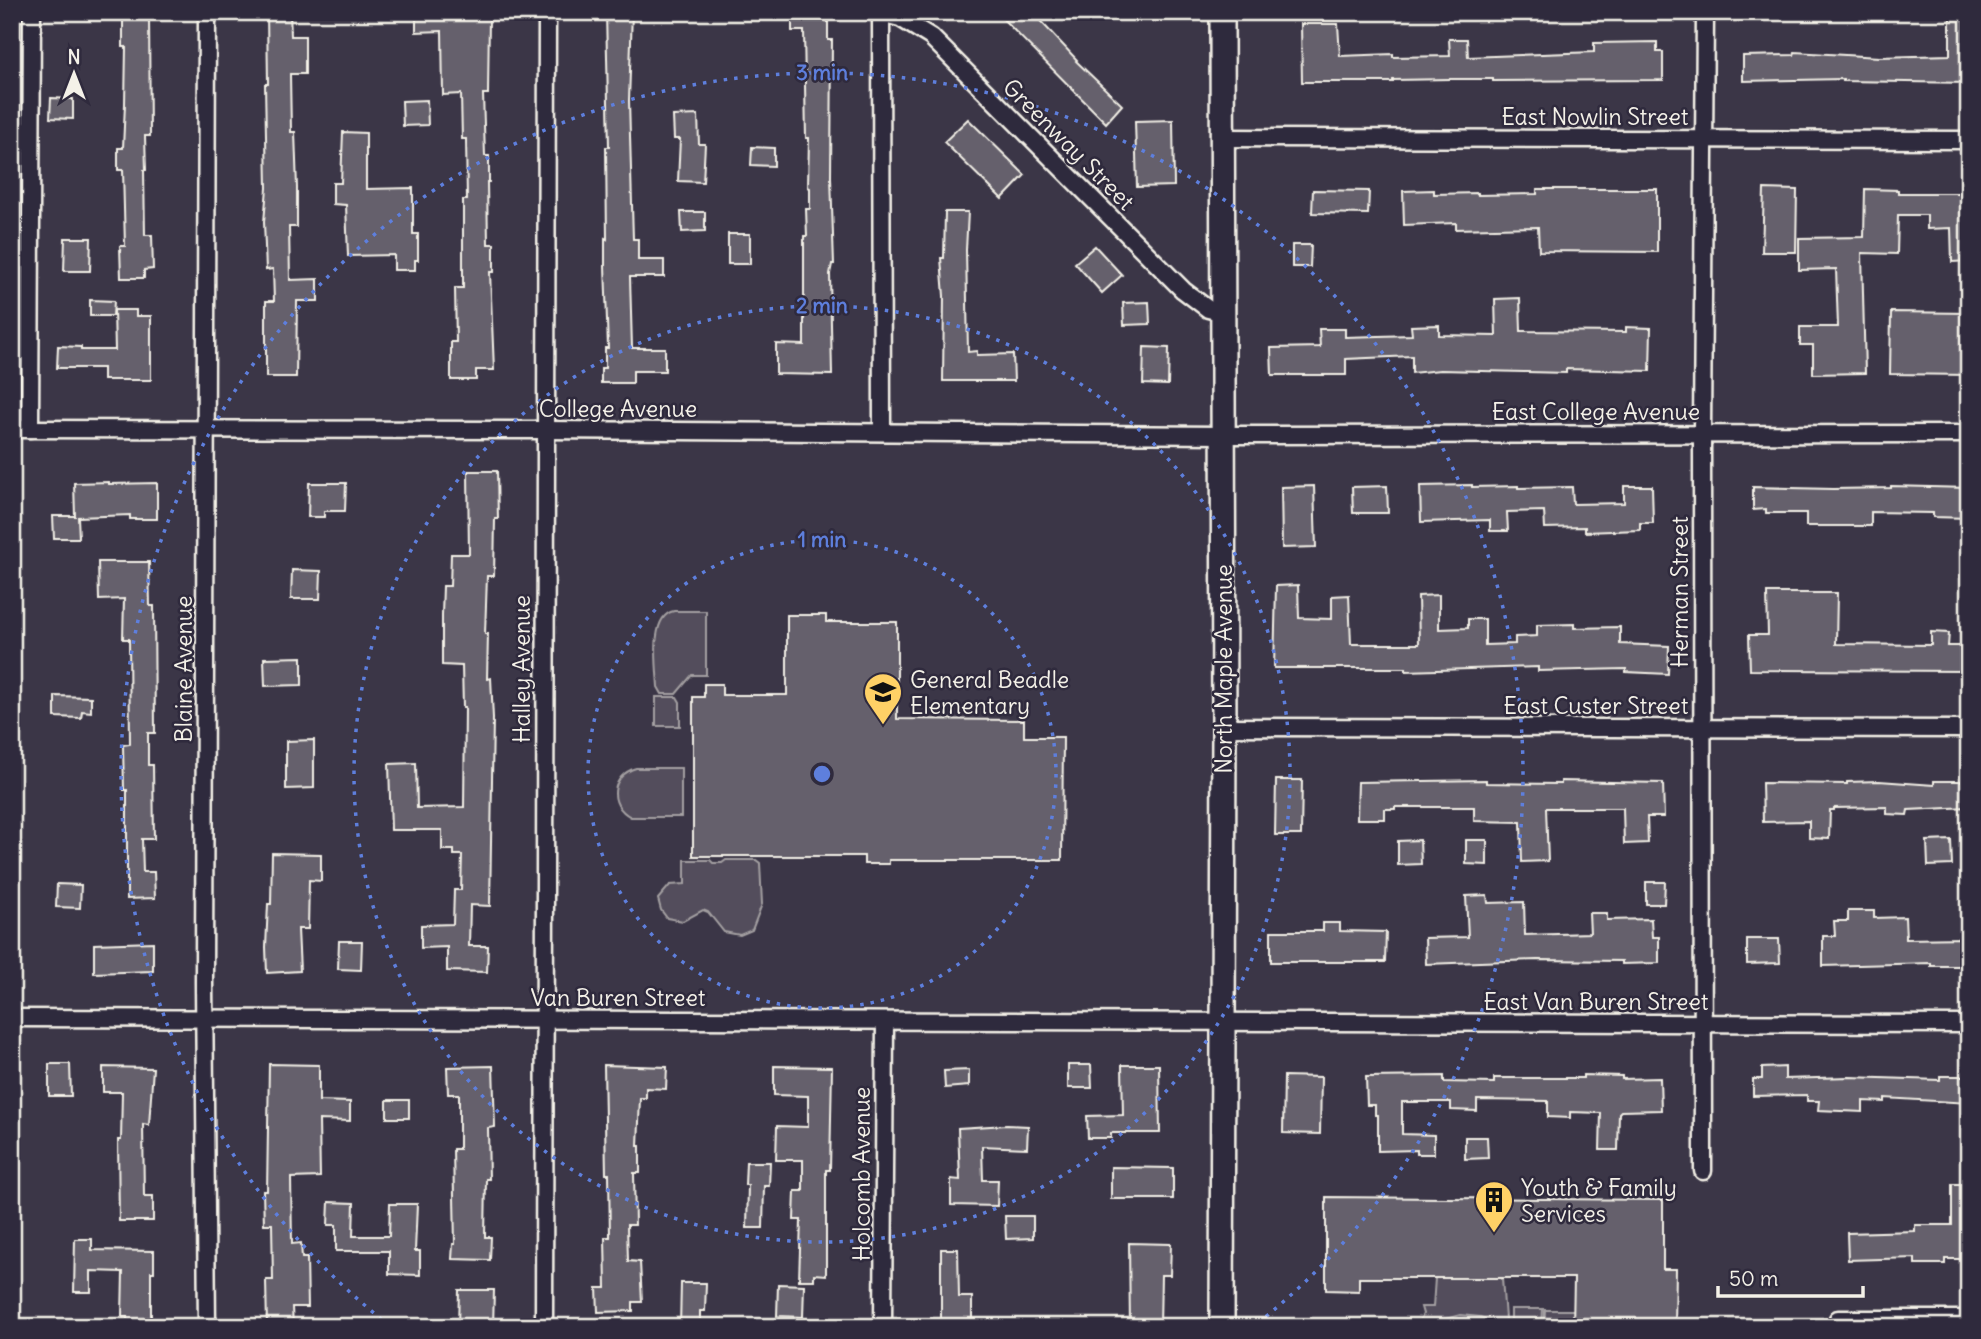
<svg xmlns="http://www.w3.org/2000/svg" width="1981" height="1339" viewBox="0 0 1981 1339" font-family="Delius,sans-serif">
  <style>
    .green { fill: #534e5c; stroke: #a4a0a2; stroke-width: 2 }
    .building { fill: #65616c; stroke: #f4f1e8; stroke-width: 2 }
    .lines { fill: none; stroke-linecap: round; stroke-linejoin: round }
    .street-casing { stroke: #f4f1e8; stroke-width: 21 }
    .secondary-casing { stroke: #f4f1e8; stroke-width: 28 }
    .street { stroke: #2f2a3d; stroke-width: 16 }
    .secondary { stroke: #2f2a3d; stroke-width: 23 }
    .ring { fill: none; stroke: #5e7fdd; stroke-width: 3.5; stroke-dasharray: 3.5 7 }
    .labels { text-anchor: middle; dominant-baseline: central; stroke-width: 5; stroke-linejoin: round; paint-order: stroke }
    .street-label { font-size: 23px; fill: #f4f1e8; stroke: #2f2a3d }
    .poi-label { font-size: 23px; fill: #f4f1e8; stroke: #2f2a3d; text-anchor: start }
    .centre { fill: #5e7fdd; stroke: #2f2a3d; stroke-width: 3.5 }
    .ring-label { font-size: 21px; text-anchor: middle; font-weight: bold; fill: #5e7fdd; stroke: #2f2a3d; stroke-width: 5; stroke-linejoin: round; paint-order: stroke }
  </style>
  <rect width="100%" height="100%" fill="#3b3647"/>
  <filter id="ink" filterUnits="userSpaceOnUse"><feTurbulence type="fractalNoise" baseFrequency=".0143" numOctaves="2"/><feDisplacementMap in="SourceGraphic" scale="14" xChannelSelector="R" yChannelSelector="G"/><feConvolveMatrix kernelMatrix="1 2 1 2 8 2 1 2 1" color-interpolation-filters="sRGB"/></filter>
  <g filter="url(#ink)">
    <!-- green -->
    <g class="green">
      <rect x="12" y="12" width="9" height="382"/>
      <path d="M674,611H706V675H692L676,694H662L658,687C657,666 649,616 674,611Z"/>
      <polygon points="656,697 677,697 680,702 680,726 656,726"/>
      <path d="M636,768H681V817H631C607,805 611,775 636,768Z"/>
      <polygon points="685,860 710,860 713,863 722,863 726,860 756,860 760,863 762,904 752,930 740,935 724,932 708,912 703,910 683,921 667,918 661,910 658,899 670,885 685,884"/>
      <polygon points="1435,1278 1502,1278 1505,1319 1498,1323 1480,1317 1460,1315 1424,1325 1420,1320 1423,1314 1421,1307 1433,1307"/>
      <polygon points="1511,1309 1543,1309 1542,1327 1511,1327"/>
      <polygon points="1545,1310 1574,1310 1573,1327 1544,1327"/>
    </g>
    <!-- building -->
    <g class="building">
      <polygon points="267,12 290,12 291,36 305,36 305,74 290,74 291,132 295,132 297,188 297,227 289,227 290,280 318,279 318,301 297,301 296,377 266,377 266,301 274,301 273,269 266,270 264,222 267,188 265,84 268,84"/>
      <polygon points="416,12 441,12 441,16 489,16 488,94 483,94 485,156 489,156 489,182 487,182 488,244 494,244 494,272 490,272 494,370 476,370 476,380 451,380 451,342 456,342 455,288 463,288 463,200 467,200 466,139 462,139 461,94 443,95 442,31 416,32"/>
      <polygon points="606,12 632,12 629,101 633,239 638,239 638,260 664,260 664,277 630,277 632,348 665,348 665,371 633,371 633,383 601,383 601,368 605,368 605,348 608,348 605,266 605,238 607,239 606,147 609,147"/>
      <polygon points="792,12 828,12 828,40 832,40 831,177 834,264 832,264 830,274 832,375 776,374 776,344 804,345 804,236 807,236 806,209 810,209 810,188 808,187 809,138 806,138 804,31 792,31"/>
      <polygon points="996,12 1032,12 1077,60 1076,61 1122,105 1106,123"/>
      <polygon points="123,16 149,16 150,136 145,136 146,170 144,170 145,235 152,235 153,269 144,270 144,278 121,278 120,246 125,246 123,170 118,170 118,148 123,148 125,104 126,47 123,47"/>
      <polygon points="1950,16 1969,16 1969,83 1843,81 1843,79 1743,81 1743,56 1794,55 1795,52 1879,57 1950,55"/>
      <polygon points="1301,24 1338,24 1340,56 1393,54 1393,57 1450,56 1449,39 1467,39 1468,57 1594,52 1594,43 1657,42 1657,52 1663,52 1663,80 1493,81 1493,79 1451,79 1393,80 1393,82 1302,82"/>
      <polygon points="51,98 73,99 73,119 50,118"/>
      <polygon points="427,100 428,125 403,126 402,101"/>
      <polygon points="698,115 699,144 705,144 703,182 678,181 680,139 674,139 673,116"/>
      <polygon points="968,119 1025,175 1002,199 944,142"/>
      <polygon points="1173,120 1174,186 1137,187 1135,121"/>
      <polygon points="343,132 366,133 366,189 413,188 413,234 418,234 418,260 415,260 415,270 394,270 394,255 348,256 346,205 333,204 333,183 341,183"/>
      <polygon points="752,147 774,148 774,166 751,165"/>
      <polygon points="1537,189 1657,189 1657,252 1539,251 1538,227 1456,229 1456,223 1404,225 1403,191 1434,190 1434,194 1478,193 1478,195 1537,194"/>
      <polygon points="1764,189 1797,190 1796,252 1762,252"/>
      <polygon points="1865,189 1898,190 1898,193 1969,193 1969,261 1952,262 1951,228 1927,229 1927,215 1898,215 1897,254 1862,253 1865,373 1813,374 1813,345 1800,345 1800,327 1838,327 1836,269 1799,270 1799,238 1864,237"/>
      <polygon points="1313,190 1369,191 1368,214 1312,213"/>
      <polygon points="681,212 705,212 705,231 682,232"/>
      <polygon points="945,212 968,212 966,250 968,352 977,351 977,355 1013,354 1014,381 943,381 944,296 941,258 944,258"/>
      <rect x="728" y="234" width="22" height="30"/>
      <polygon points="65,238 91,238 90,271 64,271"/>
      <polygon points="1292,245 1311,245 1310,267 1292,267"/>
      <polygon points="1095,246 1122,275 1102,293 1075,263"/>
      <polygon points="1520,298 1521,331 1626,332 1626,327 1651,328 1650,371 1566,369 1566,373 1440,370 1412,373 1412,356 1346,359 1346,375 1272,375 1271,348 1320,347 1319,329 1345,329 1345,337 1412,335 1411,326 1439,325 1439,335 1496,336 1495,299"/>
      <polygon points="90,300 114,301 113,316 90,316"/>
      <polygon points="1149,302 1150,324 1124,325 1123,303"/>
      <polygon points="114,310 136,310 136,316 151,316 151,380 103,380 103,368 57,368 58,346 81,347 81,350 115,350"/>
      <polygon points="1891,312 1969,313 1969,375 1890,374"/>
      <polygon points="1144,347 1169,348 1168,385 1143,384"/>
      <polygon points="468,471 497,471 498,519 495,519 494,576 487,576 485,634 488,634 487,679 491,678 493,718 490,906 470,905 469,946 488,946 487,972 447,971 447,947 421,948 421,925 453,924 454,890 461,890 462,855 454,855 454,850 442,850 442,830 391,830 389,764 416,763 417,808 464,807 465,707 463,707 462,666 442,665 442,615 443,586 450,586 451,554 469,554"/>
      <polygon points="109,482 109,484 157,483 157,519 130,519 130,515 78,517 79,538 54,538 53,516 75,516 74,483"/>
      <polygon points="309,483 346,483 345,511 324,511 324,517 308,517"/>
      <polygon points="1472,485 1472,487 1518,486 1518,488 1572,487 1573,504 1624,503 1624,486 1652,486 1653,523 1640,523 1640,530 1585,532 1585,527 1545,528 1544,511 1507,512 1508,531 1490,531 1490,520 1421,522 1420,486"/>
      <polygon points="1314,486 1316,547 1282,548 1281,487"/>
      <polygon points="1387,486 1388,513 1353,513 1352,487"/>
      <polygon points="1891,486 1969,488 1969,518 1933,517 1933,513 1871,512 1871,526 1806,526 1806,513 1766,513 1766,509 1753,510 1753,487 1833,489 1891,488"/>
      <polygon points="98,562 149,562 150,606 154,606 155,733 148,733 148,765 153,765 154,839 142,839 143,872 154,872 155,898 127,899 127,790 124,790 123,745 130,744 129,639 123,639 124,599 99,600"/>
      <polygon points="292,570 321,571 320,599 291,599"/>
      <polygon points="1298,585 1299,618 1332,619 1332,596 1349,595 1351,644 1419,644 1418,596 1439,595 1439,629 1468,628 1468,619 1485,619 1485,645 1515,644 1515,637 1537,636 1537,625 1574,624 1574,628 1620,627 1620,644 1669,646 1668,674 1626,672 1626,669 1538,671 1538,667 1406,671 1406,668 1274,668 1276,586"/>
      <polygon points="1767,593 1837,593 1836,644 1931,645 1931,632 1949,633 1948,646 1967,646 1967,671 1750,670 1749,635 1768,635"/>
      <polygon points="787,615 826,615 826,622 897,622 897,719 1024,720 1024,737 1063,737 1062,860 889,860 889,864 864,864 864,856 693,856 693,697 704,697 704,684 722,684 722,695 787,695"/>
      <polygon points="302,657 302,685 265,686 264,658"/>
      <polygon points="55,696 91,697 91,712 82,711 81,718 55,717"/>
      <polygon points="314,740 314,788 286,789 286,741"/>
      <polygon points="1276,780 1302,780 1301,835 1275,835"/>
      <polygon points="1486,780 1486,783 1561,784 1561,781 1663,783 1664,817 1647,817 1648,843 1624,844 1623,808 1546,808 1548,861 1522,862 1521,822 1474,821 1474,807 1395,807 1395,809 1385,809 1385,819 1357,819 1358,782"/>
      <polygon points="1879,781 1934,785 1934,781 1969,781 1969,807 1908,810 1907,815 1887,814 1887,807 1834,808 1834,810 1830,810 1829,839 1809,838 1809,821 1763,822 1762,783 1847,784 1847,782"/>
      <polygon points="1420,840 1421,864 1398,865 1398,841"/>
      <polygon points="1466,840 1487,840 1487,865 1466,864"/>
      <polygon points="1951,840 1952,865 1928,866 1927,841"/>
      <polygon points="272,853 321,854 321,881 309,880 308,929 298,929 300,971 267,973 266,947 268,904 271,904"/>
      <polygon points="1646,882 1665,882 1664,904 1646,904"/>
      <polygon points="57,884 81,885 80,908 56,907"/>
      <polygon points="1487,895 1488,903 1524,902 1525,935 1590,933 1589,913 1607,913 1607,920 1651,919 1652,937 1659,937 1659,963 1622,964 1622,961 1537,960 1426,964 1425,938 1468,937 1466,896"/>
      <polygon points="1848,911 1874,911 1874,918 1905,917 1906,939 1965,938 1966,966 1931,966 1931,963 1823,966 1823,936 1835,936 1834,921 1848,921"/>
      <polygon points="1323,923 1340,923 1340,931 1386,932 1385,962 1271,962 1271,931 1323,931"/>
      <polygon points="1747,939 1779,939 1780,963 1747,964"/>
      <polygon points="339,941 362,941 361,970 338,969"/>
      <polygon points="153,942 153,971 94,973 94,944"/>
      <polygon points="49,1064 70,1064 71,1096 49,1096"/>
      <polygon points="269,1064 319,1065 319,1101 350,1102 350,1121 319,1120 320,1177 291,1178 292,1244 301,1243 302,1258 307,1258 308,1307 292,1307 293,1327 267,1327 266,1280 273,1280 272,1224 264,1224 263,1191 267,1191"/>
      <polygon points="604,1065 667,1067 666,1089 646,1088 646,1098 640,1098 638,1146 640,1146 640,1173 634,1173 635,1225 627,1225 628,1261 640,1262 642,1302 633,1302 633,1311 598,1312 597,1288 606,1288 605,1237 610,1237 609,1174 606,1174"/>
      <polygon points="1068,1065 1091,1065 1092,1088 1068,1088"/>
      <polygon points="1122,1065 1159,1065 1160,1133 1111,1133 1111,1138 1088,1138 1087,1116 1123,1115"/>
      <polygon points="493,1066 495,1127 488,1128 489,1179 486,1179 485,1237 491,1237 490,1260 452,1259 453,1244 455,1244 453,1149 459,1149 459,1094 448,1094 447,1067"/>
      <polygon points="774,1066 832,1067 830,1170 826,1170 826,1275 814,1274 814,1280 799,1280 801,1220 794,1220 795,1191 803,1191 803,1160 776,1160 777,1126 808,1127 808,1096 774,1095"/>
      <polygon points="103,1067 153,1068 149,1125 143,1124 144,1196 153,1196 153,1221 119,1221 118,1140 121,1140 122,1092 103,1092"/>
      <polygon points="1785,1067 1785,1079 1849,1077 1940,1080 1940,1076 1969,1076 1969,1103 1885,1098 1885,1102 1863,1101 1863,1112 1818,1110 1819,1101 1807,1101 1807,1095 1753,1096 1753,1079 1762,1079 1762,1068"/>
      <polygon points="969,1070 969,1086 945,1088 944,1071"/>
      <polygon points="1583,1075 1622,1076 1622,1079 1660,1078 1661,1110 1621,1111 1619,1113 1618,1150 1600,1150 1601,1113 1570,1112 1570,1118 1548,1117 1548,1101 1477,1100 1477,1111 1451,1110 1451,1102 1402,1102 1402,1134 1434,1135 1434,1154 1417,1154 1417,1150 1378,1151 1378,1115 1375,1115 1375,1105 1367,1105 1366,1077 1444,1076 1444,1082 1494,1083 1494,1078 1583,1078"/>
      <polygon points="1284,1076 1321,1077 1320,1134 1283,1133"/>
      <rect x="387" y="1100" width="22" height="18"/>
      <polygon points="1007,1125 1028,1126 1027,1148 982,1146 983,1180 998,1180 997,1206 951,1205 951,1179 960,1180 958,1128"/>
      <polygon points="1465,1137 1487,1137 1488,1158 1465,1159"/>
      <polygon points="746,1162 770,1162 769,1186 764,1186 763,1228 747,1228 748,1185 745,1185"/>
      <polygon points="1111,1167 1173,1168 1173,1199 1111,1199"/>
      <polygon points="1952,1184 1969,1184 1969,1259 1945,1259 1945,1264 1915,1264 1915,1258 1848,1260 1847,1233 1915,1231 1915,1225 1952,1225"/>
      <polygon points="1326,1197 1663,1200 1663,1269 1676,1269 1675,1327 1573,1327 1574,1278 1359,1278 1359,1291 1326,1290"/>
      <polygon points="329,1202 354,1203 353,1236 389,1236 390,1204 417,1204 415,1251 420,1251 420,1275 389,1274 389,1251 336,1251 336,1225 328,1225"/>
      <polygon points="1005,1216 1033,1216 1033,1238 1006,1239"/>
      <polygon points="75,1239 92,1239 92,1250 154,1251 154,1272 151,1272 151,1327 127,1327 127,1317 122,1317 123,1272 91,1271 91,1292 74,1292"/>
      <polygon points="1129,1243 1171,1244 1170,1275 1161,1275 1160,1327 1130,1327"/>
      <polygon points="941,1249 958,1249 959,1297 972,1297 972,1327 941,1327"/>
      <polygon points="681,1283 706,1283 705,1311 700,1311 700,1327 680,1327"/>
      <polygon points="778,1284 804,1285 803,1317 777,1316"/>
      <polygon points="459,1290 494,1290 493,1327 458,1327"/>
    </g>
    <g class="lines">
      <defs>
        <g id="street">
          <polyline points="207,12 204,982 207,1327"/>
          <polyline points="881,12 882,432"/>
          <polyline points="881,13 900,18 931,37 1183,290 1208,309 1221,312"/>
          <polyline points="1222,138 1969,140"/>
          <polyline points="12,429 545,430 1223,435 1969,434"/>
          <polyline points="30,429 32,12"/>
          <polyline points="1224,727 1969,729"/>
          <polyline points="12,1018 1969,1024"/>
          <polyline points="1703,1171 1702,433 1705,12"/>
          <polyline points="1838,1319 1969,1319"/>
          <polyline points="544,1327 547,12"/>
          <polyline points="883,1327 885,1022"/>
        </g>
        <polyline id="secondary" points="1222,1327 1224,727 1222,12"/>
      </defs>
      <!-- street casing -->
      <use href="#street" class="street-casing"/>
      <!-- secondary casing -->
      <use href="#secondary" class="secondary-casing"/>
      <!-- street -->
      <use href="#street" class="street"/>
      <!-- secondary -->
      <use href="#secondary" class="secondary"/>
    </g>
  </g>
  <!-- distance rings -->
  <g class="ring">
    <circle cx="822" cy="774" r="234"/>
    <circle cx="822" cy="774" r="468"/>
    <path d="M390 1326A701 701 0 1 1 1254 1326"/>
  </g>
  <!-- icons -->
  <defs>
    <symbol id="school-pin" viewBox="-11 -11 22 30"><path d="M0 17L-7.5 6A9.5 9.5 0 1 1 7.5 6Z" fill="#ffd166" stroke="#2f2a3d"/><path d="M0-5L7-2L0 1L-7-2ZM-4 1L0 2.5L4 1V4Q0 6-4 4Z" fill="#111"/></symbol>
    <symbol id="building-pin" viewBox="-11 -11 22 30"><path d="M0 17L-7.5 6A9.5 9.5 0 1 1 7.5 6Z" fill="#ffd166" stroke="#2f2a3d"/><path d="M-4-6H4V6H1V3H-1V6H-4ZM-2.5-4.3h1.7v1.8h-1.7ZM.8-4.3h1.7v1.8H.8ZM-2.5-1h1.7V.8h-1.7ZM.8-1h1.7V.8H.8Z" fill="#111"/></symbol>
  </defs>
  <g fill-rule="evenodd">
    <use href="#school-pin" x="861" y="670" width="44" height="60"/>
    <use href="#building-pin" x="1472" y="1178" width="44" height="60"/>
  </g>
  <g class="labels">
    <!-- street labels -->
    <g class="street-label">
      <text x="1595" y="116">East Nowlin Street</text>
      <text transform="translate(1069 144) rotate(45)">Greenway Street</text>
      <text x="618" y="408">College Avenue</text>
      <text x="1596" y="411">East College Avenue</text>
      <text transform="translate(1679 592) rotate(-90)">Herman Street</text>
      <text transform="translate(183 669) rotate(-90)">Blaine Avenue</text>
      <text transform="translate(521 669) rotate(-90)">Halley Avenue</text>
      <text transform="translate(1223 669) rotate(-90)">North Maple Avenue</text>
      <text x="1596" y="705">East Custer Street</text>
      <text x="618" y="997">Van Buren Street</text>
      <text x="1596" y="1001">East Van Buren Street</text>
      <text transform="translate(861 1174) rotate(-90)">Holcomb Avenue</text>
    </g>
    <!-- poi labels -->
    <g class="poi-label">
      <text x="910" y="679">General Beadle<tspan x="910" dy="26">Elementary</tspan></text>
      <text x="1521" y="1187">Youth &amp; Family<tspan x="1521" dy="26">Services</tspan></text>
    </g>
  </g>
  <circle cx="822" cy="774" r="10" class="centre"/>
  <g class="ring-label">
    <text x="822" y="80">3 min</text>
    <text x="822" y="313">2 min</text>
    <text x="822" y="547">1 min</text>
  </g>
  <!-- margin -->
  <rect width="1981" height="1339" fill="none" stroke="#2f2a3d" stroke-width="42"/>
  <rect x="21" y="21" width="1939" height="1297" fill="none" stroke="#f4f1e8" stroke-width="2.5" filter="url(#ink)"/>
  <!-- north arrow -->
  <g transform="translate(74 74)" stroke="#2f2a3d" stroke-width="5" paint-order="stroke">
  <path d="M0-5L12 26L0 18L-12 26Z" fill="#f4f1e8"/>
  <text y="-10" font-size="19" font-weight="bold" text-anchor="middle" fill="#f4f1e8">N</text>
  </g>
  <!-- scale -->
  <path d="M1718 1286v10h145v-10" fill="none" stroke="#f4f1e8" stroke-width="3.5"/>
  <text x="1729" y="1286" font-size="21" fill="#f4f1e8" stroke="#2f2a3d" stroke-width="5" paint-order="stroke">50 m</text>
</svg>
